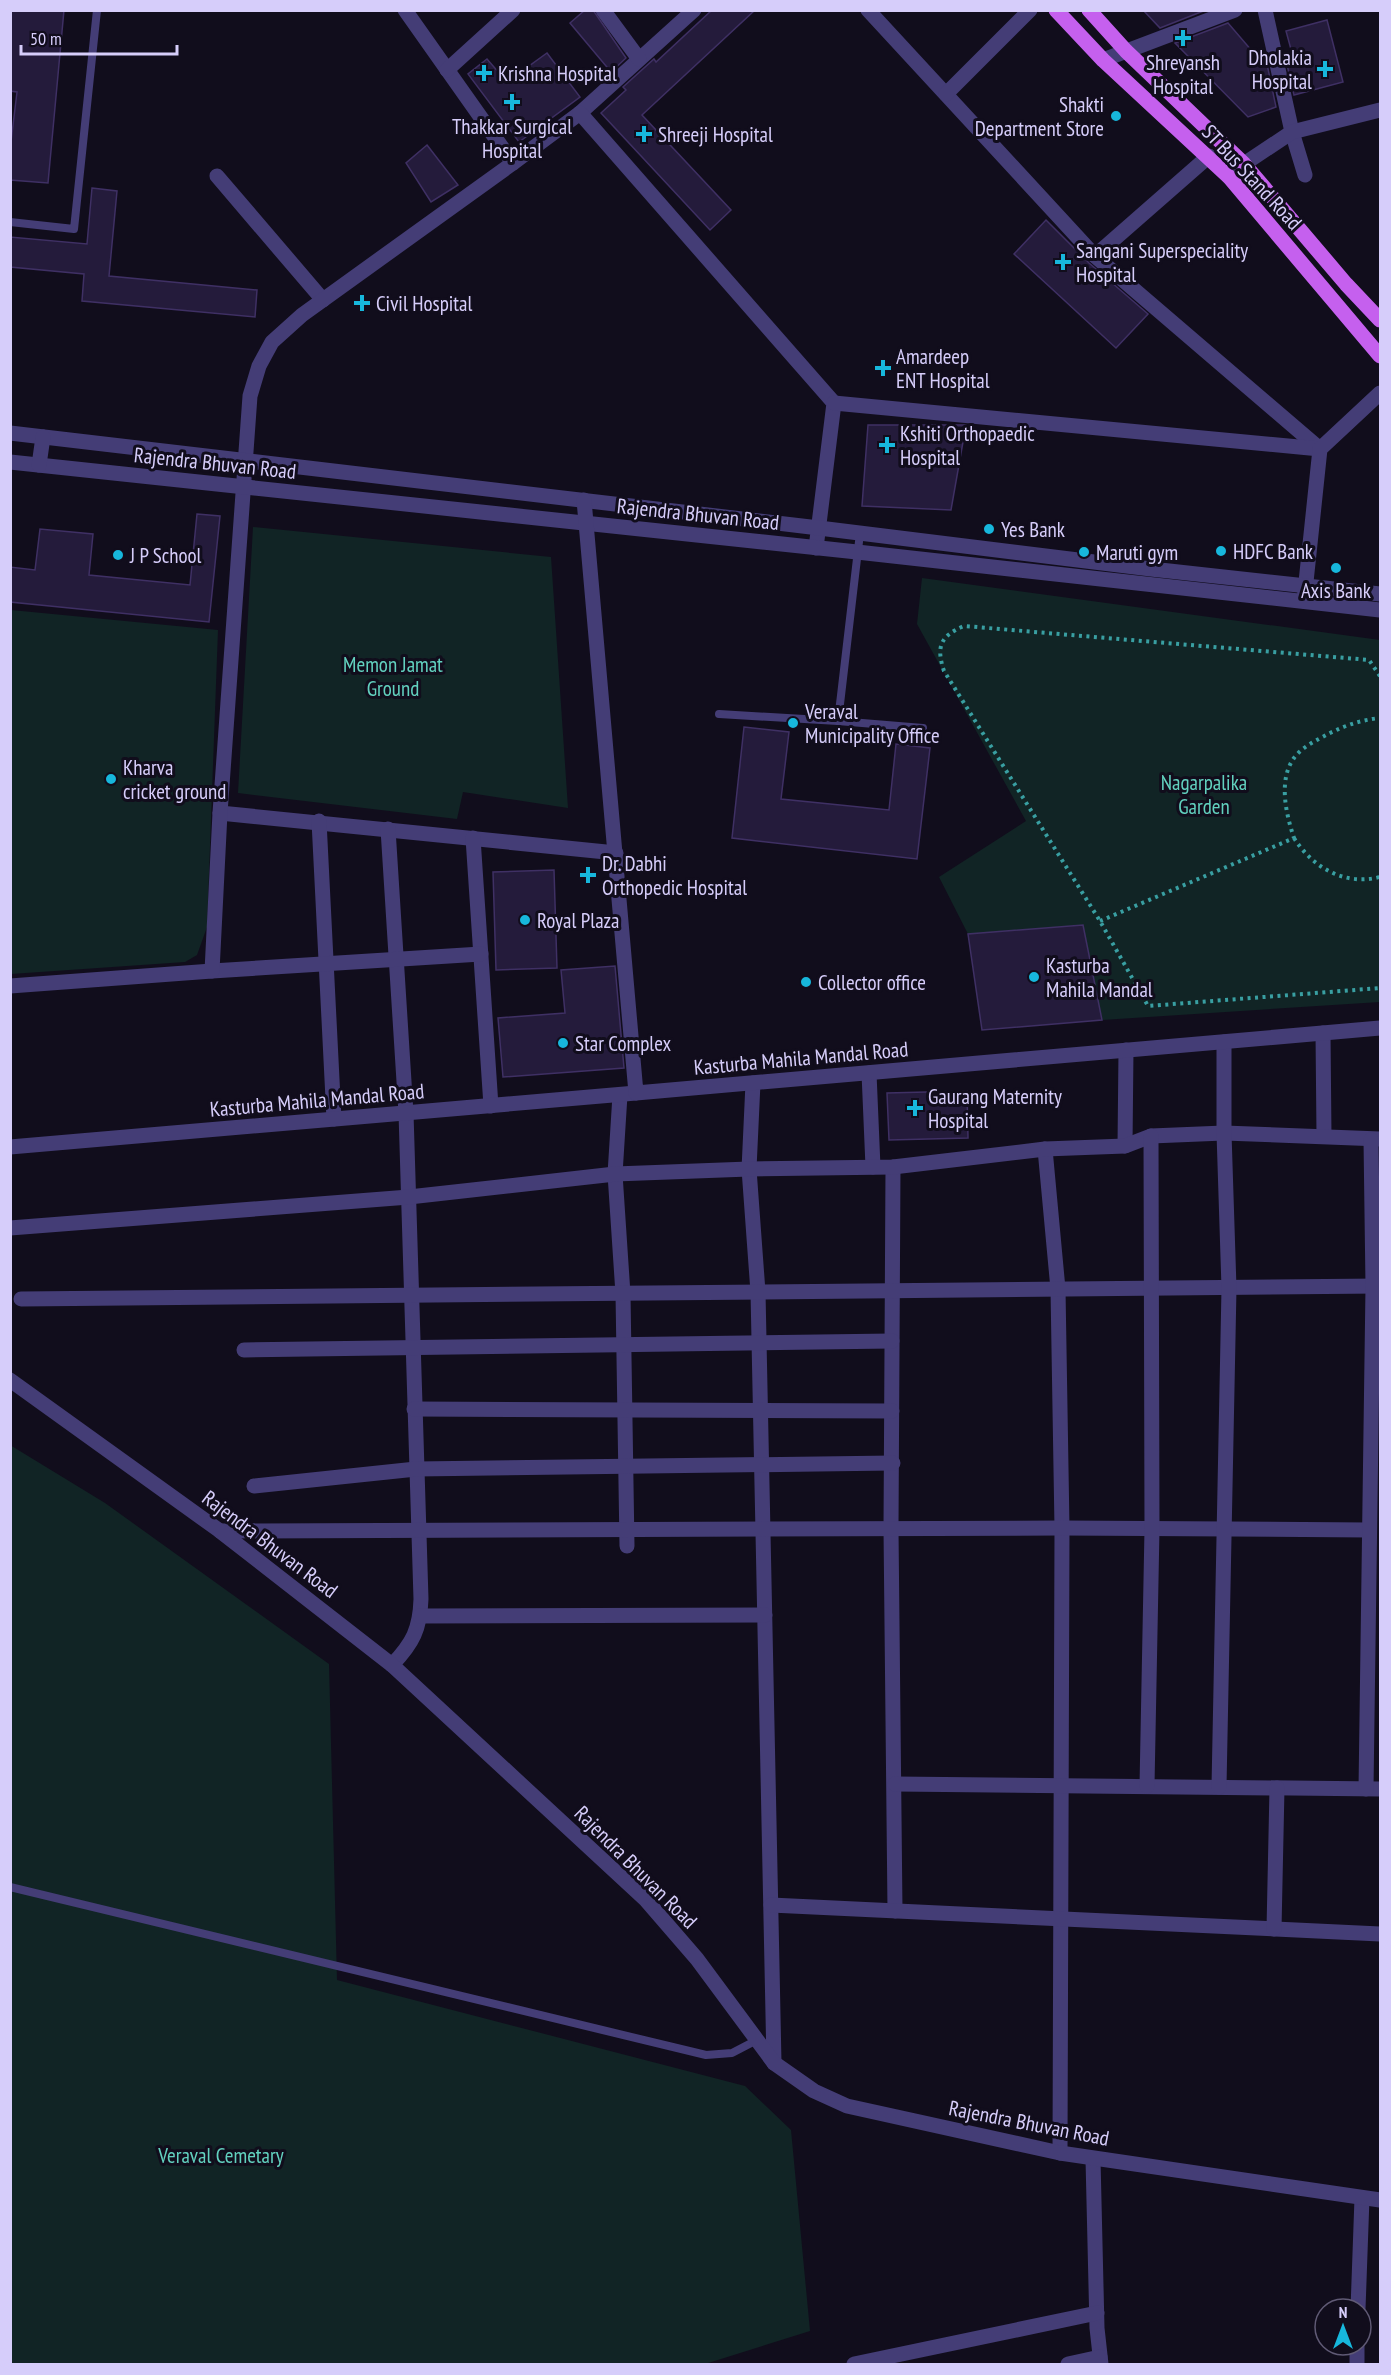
<svg xmlns="http://www.w3.org/2000/svg" width="1391" height="2375" viewBox="0 0 1391 2375" font-family="'PT Sans Narrow',sans-serif">
  <style>
    .green { fill: #112425 }
    .building { fill: #241b3b; stroke: #3f3064; stroke-width: 1.5 }
    .lines { fill: none; stroke-linecap: round; stroke-linejoin: round }
    .path { stroke: #399fa2; stroke-width: 4; stroke-dasharray: 3 4.5; stroke-linecap: butt }
    .service { stroke: #443d76; stroke-width: 8 }
    .minor { stroke: #443d76; stroke-width: 15 }
    .tertiary { stroke: #443d76; stroke-width: 15 }
    .primary { stroke: #c560ee; stroke-width: 15 }
    .poi-dot { fill: #17b7dc; stroke: #110d1c; stroke-width: 2 }
    .labels { text-anchor: middle; dominant-baseline: central; stroke-width: 6; stroke-linejoin: round; paint-order: stroke }
    .poi-label { font-size: 21px; fill: #d6cdfa; stroke: #110d1c; text-anchor: start }
    .street-label { font-size: 21px; fill: #d6cdfa; stroke: #110d1c }
    .park-label { font-size: 21px; fill: #62d1bf; stroke: #110d1c }
  </style>
  <rect width="100%" height="100%" fill="#110d1c"/>
  <!-- green -->
  <g class="green">
    <polygon points="253,527 551,557 568,808 463,792 457,819 238,793"/>
    <polygon points="922,578 1380,640 1380,1002 1102,1020 1083,925 968,934 939,877 1026,821 917,624"/>
    <polygon points="11,610 218,630 207,927 197,955 185,962 11,974"/>
    <polygon points="10,1445 105,1503 329,1664 337,1980 745,2086 791,2130 810,2331 705,2364 11,2364"/>
  </g>
  <!-- building -->
  <g class="building">
    <polygon points="10,10 64,10 48,183 10,180 10,150 17,92 10,91"/>
    <polygon points="585,10 593,10 626,58 611,72 570,23"/>
    <polygon points="712,10 755,10 642,115 731,210 710,230 601,113 626,90 623,87 654,59 656,62"/>
    <polygon points="1143,10 1206,10 1160,28"/>
    <polygon points="1327,20 1343,82 1294,95 1285,56 1292,53 1286,31"/>
    <polygon points="1228,23 1264,65 1267,64 1276,107 1248,117 1175,43"/>
    <polygon points="547,53 580,97 519,142 468,74 487,59 507,82"/>
    <polygon points="427,145 458,185 431,202 406,163"/>
    <polygon points="92,188 117,191 109,276 257,290 255,317 82,301 84,274 10,267 10,237 87,244"/>
    <polygon points="1046,220 1089,263 1148,314 1116,348 1014,254"/>
    <polygon points="868,425 966,425 951,510 862,506"/>
    <polygon points="197,514 220,516 209,622 10,602 10,567 35,570 40,529 93,534 89,575 190,585"/>
    <polygon points="744,727 789,732 781,799 889,810 896,744 930,748 917,859 732,838"/>
    <polygon points="554,870 557,968 496,970 493,872"/>
    <polygon points="1083,925 1102,1020 982,1030 968,934"/>
    <polygon points="615,966 624,1068 503,1077 498,1018 565,1013 561,970"/>
    <polygon points="967,1091 968,1138 889,1140 887,1093"/>
  </g>
  <g class="lines">
    <!-- path -->
    <g class="path">
      <path d="M1380,676L1369,660L964,626C940,636 936,647 944,671L1100,921L1148,1006L1380,988"/>
      <path d="M1294,838C1313,868 1345,886 1380,877"/>
      <path d="M1100,921L1294,838C1286,814 1278,780 1294,758C1302,747 1317,740 1328,734C1346,725 1361,720 1380,718"/>
    </g>
    <!-- service -->
    <g class="service">
      <polyline points="10,222 74,229 97,10"/>
      <polyline points="719,714 838,721 923,728"/>
      <polyline points="838,721 860,533"/>
      <polyline points="10,1887 706,2055 732,2053 757,2040"/>
    </g>
    <!-- minor -->
    <g class="minor">
      <polyline points="405,10 513,163 580,113 694,10"/>
      <polyline points="603,10 639,59"/>
      <polyline points="868,10 1095,256"/>
      <polyline points="1265,10 1292,132 1305,175"/>
      <polyline points="1103,60 1235,10"/>
      <polyline points="447,70 513,10"/>
      <polyline points="946,94 1030,10"/>
      <polyline points="580,113 834,403 816,548"/>
      <polyline points="1209,156 1095,256 1320,449"/>
      <polyline points="217,176 323,300"/>
      <polyline points="1229,177 1244,164 1292,132 1380,110"/>
      <polyline points="834,403 1320,449"/>
      <polyline points="1304,601 1320,449 1380,393"/>
      <polyline points="220,813 616,853"/>
      <polyline points="319,821 334,1119"/>
      <path d="M388,829L406,1113L421,1599C420,1629 413,1643 392,1665"/>
      <polyline points="473,838 491,1106"/>
      <polyline points="212,971 481,954"/>
      <polyline points="10,986 212,971 220,813 250,396 259,366 272,342 302,315 513,163"/>
      <polyline points="1323,1033 1324,1136"/>
      <polyline points="869,1073 873,1167"/>
      <polyline points="753,1083 749,1169 758,1292 774,2063"/>
      <polyline points="620,1095 615,1174 623,1294 627,1546"/>
      <polyline points="1125,1146 1126,1050"/>
      <polyline points="10,1147 636,1093"/>
      <polyline points="1045,1149 1058,1289 1062,1528 1060,2153"/>
      <polyline points="893,1167 891,1529 895,1911"/>
      <polyline points="10,1228 409,1197 615,1174 749,1169 893,1167 1045,1149 1125,1146 1151,1136 1224,1133 1380,1139"/>
      <polyline points="21,1299 1380,1286"/>
      <polyline points="244,1350 892,1341"/>
      <polyline points="414,1409 892,1411"/>
      <polyline points="254,1486 416,1469 893,1463"/>
      <polyline points="220,1531 1062,1528 1369,1530"/>
      <polyline points="420,1616 765,1615"/>
      <polyline points="895,1784 1380,1789"/>
      <polyline points="1147,1786 1152,1529 1151,1136"/>
      <polyline points="1219,1787 1229,1288 1224,1133 1224,1042"/>
      <polyline points="1366,1789 1373,1286 1371,1140"/>
      <polyline points="771,1905 1380,1934"/>
      <polyline points="1274,1929 1277,1788"/>
      <polyline points="1093,2159 1097,2328 1101,2364"/>
      <polyline points="1358,2309 1362,2198"/>
      <polyline points="854,2364 1097,2313"/>
      <polyline points="1068,2364 1100,2357"/>
      <polyline points="1357,2364 1357,2345"/>
    </g>
    <!-- tertiary -->
    <g class="tertiary">
      <polyline points="10,433 819,528 1151,569 1380,594"/>
      <polyline points="10,462 857,552 1380,610"/>
      <polyline points="39,465 43,437"/>
      <polyline points="584,500 636,1093 1380,1028"/>
      <polyline points="10,1380 220,1531 392,1665 646,1900 697,1959 774,2063 814,2091 847,2106 1060,2153 1380,2200"/>
    </g>
    <!-- primary -->
    <g class="primary">
      <polyline points="1056,10 1103,60 1229,177 1380,356"/>
      <polyline points="1089,10 1126,51 1244,164 1346,284 1380,320"/>
    </g>
  </g>
  <!-- markers -->
  <g class="poi-dot">
    <path d="M1180 29h6v6h6v6h-6v6h-6v-6h-6v-6h6z"/>
    <path d="M1322 60h6v6h6v6h-6v6h-6v-6h-6v-6h6z"/>
    <path d="M481 64h6v6h6v6h-6v6h-6v-6h-6v-6h6z"/>
    <path d="M509 93h6v6h6v6h-6v6h-6v-6h-6v-6h6z"/>
    <circle cx="1116" cy="116" r="6"/>
    <path d="M641 125h6v6h6v6h-6v6h-6v-6h-6v-6h6z"/>
    <path d="M1060 253h6v6h6v6h-6v6h-6v-6h-6v-6h6z"/>
    <path d="M359 294h6v6h6v6h-6v6h-6v-6h-6v-6h6z"/>
    <path d="M880 359h6v6h6v6h-6v6h-6v-6h-6v-6h6z"/>
    <path d="M884 436h6v6h6v6h-6v6h-6v-6h-6v-6h6z"/>
    <circle cx="989" cy="529" r="6"/>
    <circle cx="1221" cy="551" r="6"/>
    <circle cx="1084" cy="552" r="6"/>
    <circle cx="118" cy="555" r="6"/>
    <circle cx="1336" cy="568" r="6"/>
    <circle cx="793" cy="723" r="6"/>
    <circle cx="111" cy="779" r="6"/>
    <path d="M585 866h6v6h6v6h-6v6h-6v-6h-6v-6h6z"/>
    <circle cx="525" cy="920" r="6"/>
    <circle cx="1034" cy="977" r="6"/>
    <circle cx="806" cy="982" r="6"/>
    <circle cx="563" cy="1043" r="6"/>
    <path d="M912 1099h6v6h6v6h-6v6h-6v-6h-6v-6h6z"/>
  </g>
  <g class="labels">
    <!-- poi labels -->
    <g class="poi-label">
      <text x="1312" y="57" text-anchor="end">Dholakia<tspan x="1312" dy="24">Hospital</tspan></text>
      <text x="1183" y="62" text-anchor="middle">Shreyansh<tspan x="1183" dy="24">Hospital</tspan></text>
      <text x="498" y="73">Krishna Hospital</text>
      <text x="1104" y="104" text-anchor="end">Shakti<tspan x="1104" dy="24">Department Store</tspan></text>
      <text x="512" y="126" text-anchor="middle">Thakkar Surgical<tspan x="512" dy="24">Hospital</tspan></text>
      <text x="658" y="134">Shreeji Hospital</text>
      <text x="1076" y="250">Sangani Superspeciality<tspan x="1076" dy="24">Hospital</tspan></text>
      <text x="376" y="303">Civil Hospital</text>
      <text x="896" y="356">Amardeep<tspan x="896" dy="24">ENT Hospital</tspan></text>
      <text x="900" y="433">Kshiti Orthopaedic<tspan x="900" dy="24">Hospital</tspan></text>
      <text x="1001" y="529">Yes Bank</text>
      <text x="1233" y="551">HDFC Bank</text>
      <text x="1096" y="552">Maruti gym</text>
      <text x="130" y="555">J P School</text>
      <text x="1336" y="590" text-anchor="middle">Axis Bank</text>
      <text x="805" y="711">Veraval<tspan x="805" dy="24">Municipality Office</tspan></text>
      <text x="123" y="767">Kharva<tspan x="123" dy="24">cricket ground</tspan></text>
      <text x="602" y="863">Dr. Dabhi<tspan x="602" dy="24">Orthopedic Hospital</tspan></text>
      <text x="537" y="920">Royal Plaza</text>
      <text x="1046" y="965">Kasturba<tspan x="1046" dy="24">Mahila Mandal</tspan></text>
      <text x="818" y="982">Collector office</text>
      <text x="575" y="1043">Star Complex</text>
      <text x="928" y="1096">Gaurang Maternity<tspan x="928" dy="24">Hospital</tspan></text>
    </g>
    <!-- street labels -->
    <g class="street-label">
      <text transform="translate(1252 177) rotate(47)">ST Bus Stand Road</text>
      <text transform="translate(215 463) rotate(6)">Rajendra Bhuvan Road</text>
      <text transform="translate(698 514) rotate(6)">Rajendra Bhuvan Road</text>
      <text transform="translate(801 1058) rotate(-5)">Kasturba Mahila Mandal Road</text>
      <text transform="translate(317 1100) rotate(-5)">Kasturba Mahila Mandal Road</text>
      <text transform="translate(270 1544) rotate(37)">Rajendra Bhuvan Road</text>
      <text transform="translate(636 1867) rotate(45)">Rajendra Bhuvan Road</text>
      <text transform="translate(1029 2123) rotate(11)">Rajendra Bhuvan Road</text>
    </g>
    <!-- park labels -->
    <g class="park-label">
      <text x="393" y="664">Memon Jamat<tspan x="393" dy="24">Ground</tspan></text>
      <text x="1204" y="782">Nagarpalika<tspan x="1204" dy="24">Garden</tspan></text>
      <text x="221" y="2155">Veraval Cemetary</text>
    </g>
  </g>
  <!-- border -->
  <rect width="1391" height="2375" fill="none" stroke="#d6cdfa" stroke-width="24"/>
  <!-- north arrow -->
  <g transform="translate(1343 2327)"><circle r="28" fill="#110d1c" stroke="#605a75" stroke-width="1.5"/>
  <path d="M0-4.5L10 22L0 15L-10 22Z" fill="#17b7dc"/>
  <text y="-9" font-size="16" font-weight="bold" text-anchor="middle" fill="#d6cdfa">N</text>
  </g>
  <!-- scale -->
  <path d="M21 45v9h156v-9" fill="none" stroke="#d6cdfa" stroke-width="3"/>
  <text x="30" y="45" font-size="18" fill="#d6cdfa" stroke="#110d1c" stroke-width="4.5" paint-order="stroke">50 m</text>
</svg>
